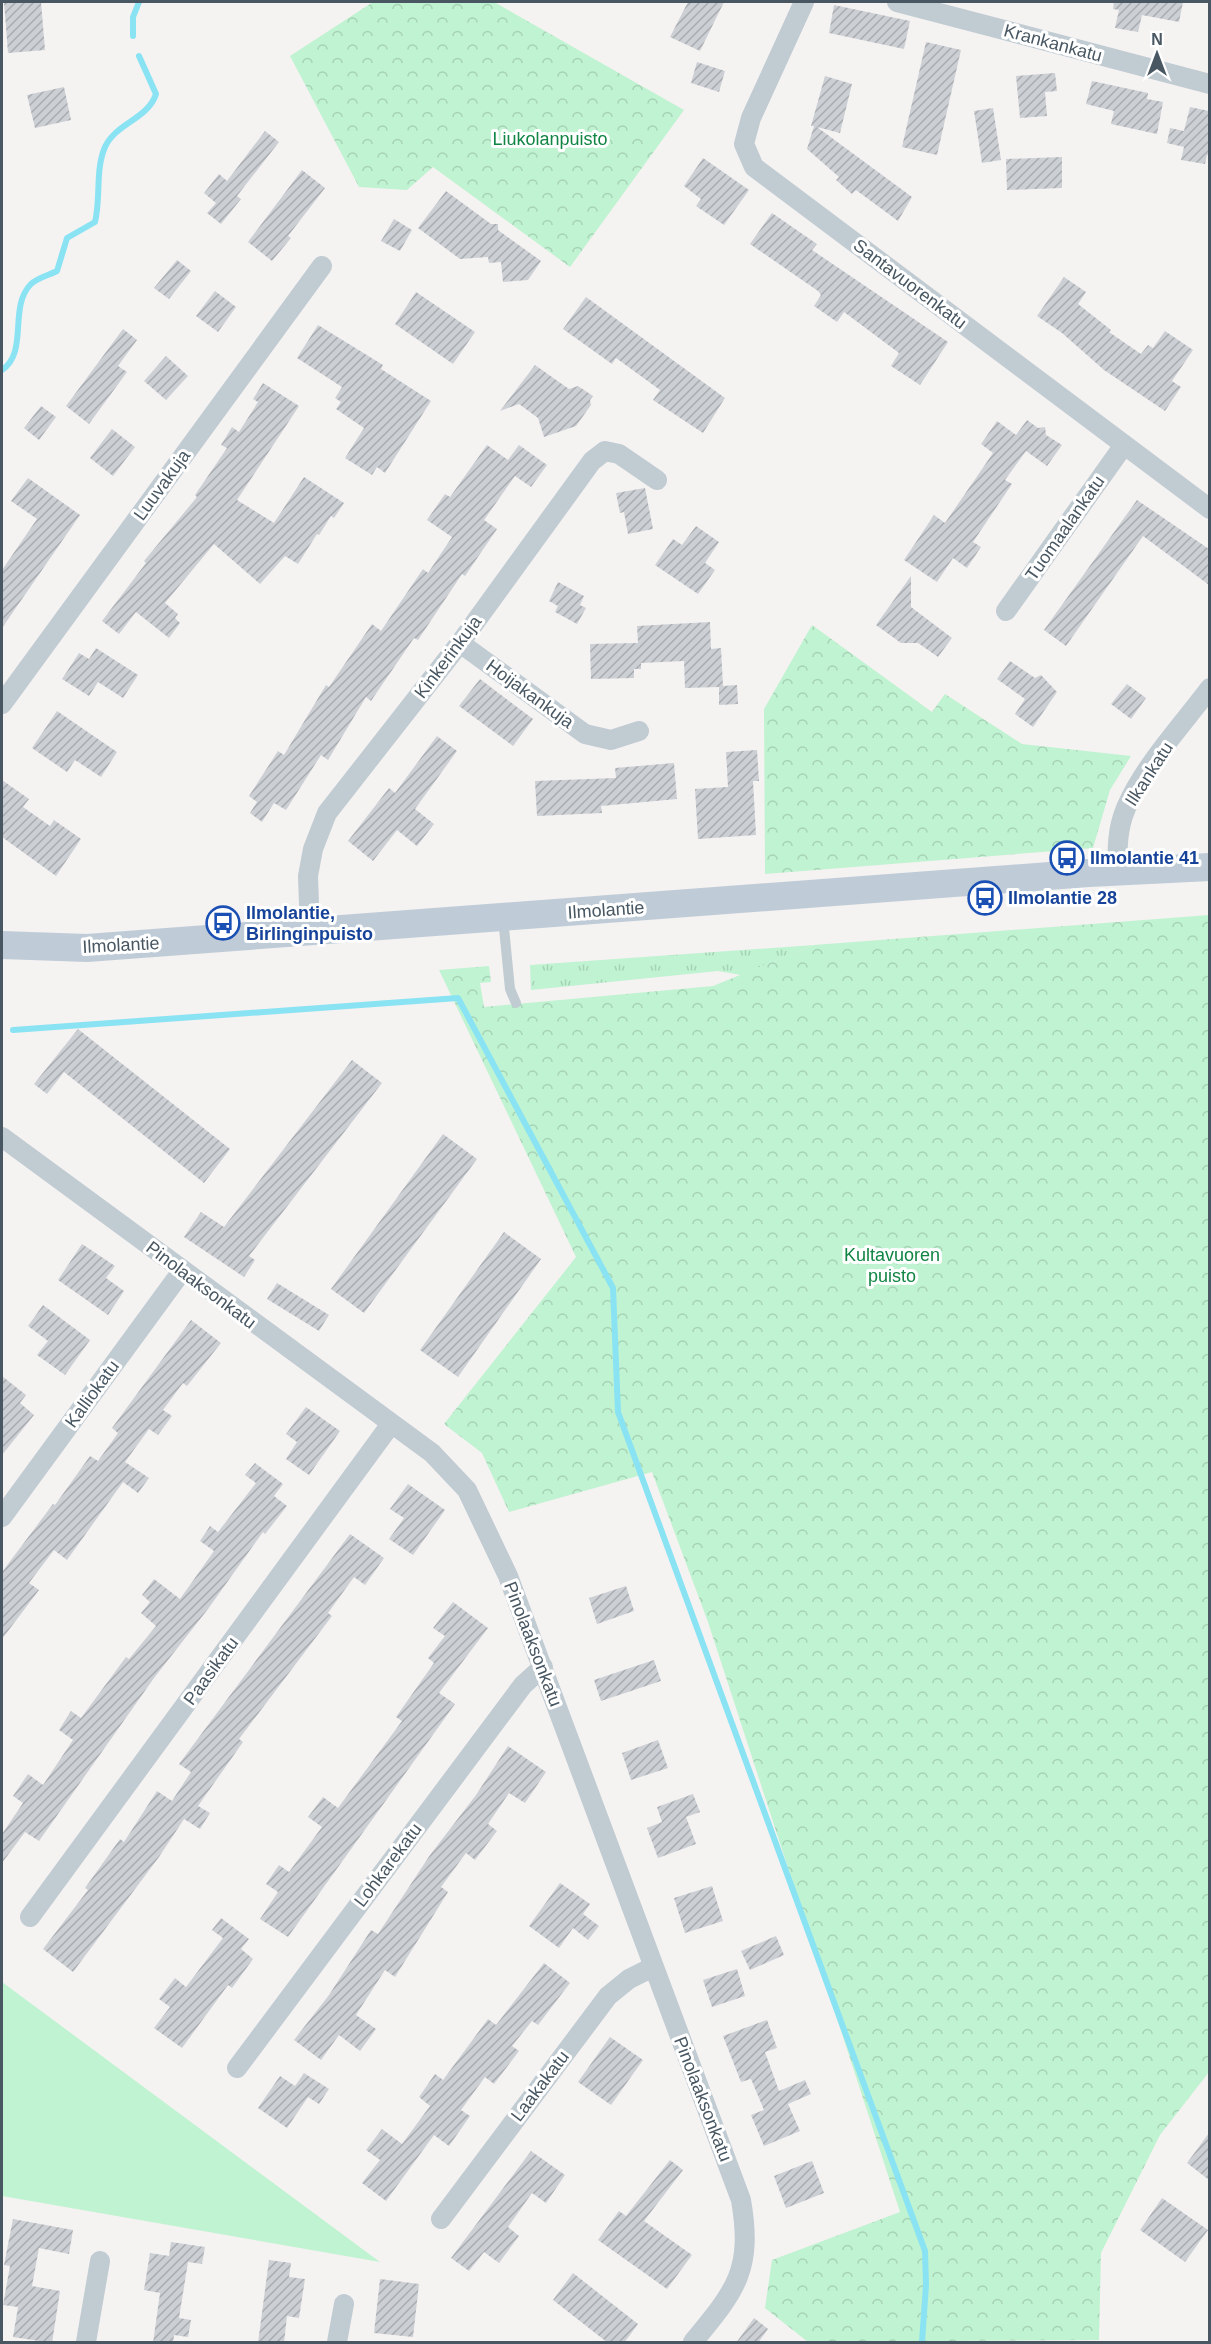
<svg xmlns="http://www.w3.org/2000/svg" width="1211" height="2344" viewBox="0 0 1211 2344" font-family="Arial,sans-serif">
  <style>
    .grass { fill: url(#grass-tufts) }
    .forest { fill: url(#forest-crowns) }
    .park { fill: #c0f3d1 }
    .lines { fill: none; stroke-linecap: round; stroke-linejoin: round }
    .stream { stroke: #8ae3f3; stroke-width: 6 }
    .building { fill: url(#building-hatch) }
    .lane { stroke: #c0cbd2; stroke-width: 10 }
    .street { stroke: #c0cbd2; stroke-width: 20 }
    .secondary { stroke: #bfccd7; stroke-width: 28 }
    .labels { text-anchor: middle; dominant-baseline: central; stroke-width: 6; stroke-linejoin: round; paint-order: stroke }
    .street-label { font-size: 18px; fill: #485762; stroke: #fff }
    .park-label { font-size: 18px; fill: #118544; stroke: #fff }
    .transit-label { font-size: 18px; font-weight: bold; fill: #164399; stroke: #fff; text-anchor: start }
  </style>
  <defs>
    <pattern id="grass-tufts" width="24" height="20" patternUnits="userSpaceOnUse" patternTransform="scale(1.5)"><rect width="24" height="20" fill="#c0f3d1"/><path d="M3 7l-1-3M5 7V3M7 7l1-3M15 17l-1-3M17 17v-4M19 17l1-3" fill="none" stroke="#a6d2b6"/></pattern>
    <pattern id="forest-crowns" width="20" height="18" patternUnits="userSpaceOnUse" patternTransform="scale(1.5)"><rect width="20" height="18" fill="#c0f3d1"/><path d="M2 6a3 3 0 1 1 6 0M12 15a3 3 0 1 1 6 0" fill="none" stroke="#a6d2b6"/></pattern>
    <pattern id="building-hatch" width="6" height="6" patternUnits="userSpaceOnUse" patternTransform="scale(1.5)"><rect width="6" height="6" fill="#ccd0d5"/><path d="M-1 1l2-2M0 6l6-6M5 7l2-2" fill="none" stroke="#a8acb0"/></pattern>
  </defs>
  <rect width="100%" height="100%" fill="#f5f2f2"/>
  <!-- grass -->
  <polygon class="grass" points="814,945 741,975 718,971 531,990 530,965"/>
  <!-- forest -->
  <g class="forest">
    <polygon points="373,2 494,2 684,110 570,267 433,167 407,190 359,187 290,56"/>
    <polygon points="812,625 932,712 945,694 1022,744 1131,756 1110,790 1093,848 765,874 764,709"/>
    <polygon points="1209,915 1209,2072 1160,2135 1101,2253 1099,2340 808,2342 765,2308 772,2260 900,2212 708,1622 652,1472 509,1512 482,1453 444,1424 576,1257 439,970 489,966 491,982 480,983 484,1007 713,986 814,945"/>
  </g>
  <!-- park -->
  <polygon class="park" points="2,1982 380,2262 2,2196"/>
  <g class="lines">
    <!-- stream -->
    <g class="stream">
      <polyline points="133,36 133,17 139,2"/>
      <path d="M2,370C29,352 8,307 31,284C37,278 49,275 57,271L67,238L95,222C101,198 95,170 105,147C116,123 148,119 156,94L139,56"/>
      <polyline points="13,1030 458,998 613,1288 618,1412 925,2251 926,2285 922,2342"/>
    </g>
  </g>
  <!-- building -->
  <g class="building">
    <polygon points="4,2 41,2 45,50 8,53"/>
    <polygon points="688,2 724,2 700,51 670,37"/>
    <polygon points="1114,2 1183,2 1179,22 1142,15 1138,32 1115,28 1119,10 1113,9"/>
    <polygon points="834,5 910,21 904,49 829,33"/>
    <polygon points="926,42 961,50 937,155 902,147"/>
    <polygon points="697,62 725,71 719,92 691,83"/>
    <polygon points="1055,73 1057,91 1045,92 1047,116 1020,118 1016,76"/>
    <polygon points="825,76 852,84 840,133 817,127 912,197 898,221 856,190 852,194 836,180 839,177 807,149 814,126 811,126"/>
    <polygon points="1092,81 1148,93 1147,99 1163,102 1157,134 1111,124 1114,111 1086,104"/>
    <polygon points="64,87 71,120 35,128 27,95"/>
    <polygon points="1190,107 1209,111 1209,155 1207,155 1205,164 1181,160 1184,147 1167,143 1170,128 1184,131"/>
    <polygon points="993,108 1001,160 982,163 974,111"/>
    <polygon points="265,131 279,142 237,196 241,199 221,224 207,213 216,203 204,193 219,174 227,181"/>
    <polygon points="1062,157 1062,188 1007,190 1006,159"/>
    <polygon points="703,158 749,190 724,225 696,206 701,199 684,186"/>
    <polygon points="302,170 325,188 288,236 291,238 272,261 248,242"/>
    <polygon points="446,191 491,224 498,224 498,230 541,261 528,280 503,282 501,262 489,263 488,257 460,259 418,228"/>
    <polygon points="772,213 817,244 812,250 948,342 920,385 891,366 899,353 844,312 837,322 814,306 821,295 818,291 750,244"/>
    <polygon points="394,219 412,230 400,251 381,241"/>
    <polygon points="177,260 191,271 169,299 154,288"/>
    <polygon points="1064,277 1086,292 1078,304 1111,330 1109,332 1141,354 1148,345 1153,348 1165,331 1193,350 1172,381 1181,387 1165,411 1104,370 1062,333 1037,316"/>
    <polygon points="215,291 236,307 218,332 196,316"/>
    <polygon points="416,292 475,332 453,364 395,324"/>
    <polygon points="586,297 725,398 703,433 653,400 660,390 616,358 612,364 563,329"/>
    <polygon points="318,325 383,365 381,369 431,401 385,473 377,467 372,475 345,458 364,428 336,409 341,402 335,398 342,387 297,358"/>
    <polygon points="123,329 137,340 118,366 127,372 89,424 66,406"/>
    <polygon points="166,356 188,376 166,400 144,381"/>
    <polygon points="535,365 569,389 578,386 593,396 590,400 591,405 576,426 544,437 538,418 519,404 500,411"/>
    <polygon points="263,383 299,406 237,500 274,523 304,477 344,503 334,518 331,516 319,535 317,534 298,564 285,556 260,584 214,544 165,603 178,614 175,618 180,623 169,638 136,612 119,634 102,621 146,563 144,561 197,497 195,495 227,448 221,445 232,427 239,432 258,402 253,399"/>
    <polygon points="41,406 56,417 39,440 24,428"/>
    <polygon points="1027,420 1038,428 1045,427 1046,435 1062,445 1047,466 1026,451 1005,480 1012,484 973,542 981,547 967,568 953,558 937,582 904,560 934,515 945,523 993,453 981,444 997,421 1016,435"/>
    <polygon points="112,429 135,447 113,476 90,458"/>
    <polygon points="487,445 508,460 519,445 547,465 531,487 515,476 484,520 497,529 465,576 462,574 418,640 414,638 371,701 366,697 328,760 321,755 286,810 274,803 262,822 250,813 257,802 249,796 278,751 284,755 326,685 329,687 372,624 381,631 423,569 428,573 452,537 427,520 445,494 450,497"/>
    <polygon points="28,478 80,515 2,628 2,570 37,519 11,501"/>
    <polygon points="645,488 653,529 628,534 624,512 620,513 616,493"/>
    <polygon points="1137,500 1209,549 1209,585 1143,536 1066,646 1044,630"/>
    <polygon points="696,526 719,542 705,563 715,570 698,594 655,565 673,539 682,545"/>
    <polygon points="911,576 911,607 952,638 938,657 918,643 901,643 876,625"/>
    <polygon points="558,582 584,596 580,605 586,608 577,624 555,612 558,606 549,601"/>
    <polygon points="710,622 711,649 721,648 723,686 737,685 738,704 719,705 719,687 685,688 684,661 641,663 641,669 634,669 634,678 591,679 590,644 638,643 637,626"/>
    <polygon points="96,648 138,675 123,698 98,682 89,696 62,679 79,653 89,659"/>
    <polygon points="1010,661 1035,678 1041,675 1057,692 1033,727 1015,714 1025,699 997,679"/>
    <polygon points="480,679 533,719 513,746 459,706"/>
    <polygon points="1127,684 1146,698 1131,719 1111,704"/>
    <polygon points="57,711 117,752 101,777 75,760 67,772 32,748"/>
    <polygon points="437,736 457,751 415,809 434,824 417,846 397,830 373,861 348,841 389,788 395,793"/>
    <polygon points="757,750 759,781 753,781 756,835 698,839 695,789 728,787 726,752"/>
    <polygon points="674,763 677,799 601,806 602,813 537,816 535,781 616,778 615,768"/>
    <polygon points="2,780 29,799 23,807 50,826 54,820 81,839 56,876 2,837"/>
    <polygon points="78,1029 230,1149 204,1183 64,1072 47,1094 34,1084"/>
    <polygon points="352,1060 382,1083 249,1256 255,1260 244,1277 184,1237 201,1212 224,1227"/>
    <polygon points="443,1134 477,1159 364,1313 331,1289"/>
    <polygon points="504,1232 541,1259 458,1377 420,1350"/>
    <polygon points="82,1244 115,1266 106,1278 124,1291 108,1315 58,1280"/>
    <polygon points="277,1283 329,1315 319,1331 267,1299"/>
    <polygon points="43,1305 90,1340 65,1375 37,1355 48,1341 28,1326"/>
    <polygon points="191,1320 221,1343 187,1386 183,1383 163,1410 172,1416 158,1435 149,1429 125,1462 149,1478 138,1493 123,1482 67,1560 54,1550 29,1583 39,1590 2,1639 2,1572 53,1504 55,1505 90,1456 98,1461 118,1433 112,1428"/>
    <polygon points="2,1376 26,1395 20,1403 34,1415 2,1455"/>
    <polygon points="306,1407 340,1431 309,1475 286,1459 297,1442 286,1434"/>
    <polygon points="255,1463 283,1484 274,1496 287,1506 265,1534 263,1532 208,1609 154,1678 39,1841 25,1832 2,1863 2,1834 23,1803 13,1796 28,1774 43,1785 73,1740 59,1730 71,1711 81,1718 126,1657 129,1659 156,1626 141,1613 150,1602 142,1595 154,1579 180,1599 214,1551 200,1541 210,1526 218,1532 256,1483 245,1475"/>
    <polygon points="408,1484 445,1510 413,1555 389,1539 404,1518 390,1509"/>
    <polygon points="350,1534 384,1558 365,1585 354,1577 328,1613 332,1616 239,1739 243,1742 198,1806 210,1813 200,1829 184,1819 159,1857 73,1972 43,1949 88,1890 85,1888 120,1839 124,1842 157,1791 172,1801 191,1772 179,1764"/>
    <polygon points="626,1586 634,1611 597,1624 589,1598"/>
    <polygon points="453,1602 488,1628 439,1693 455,1704 288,1937 260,1919 278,1892 266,1884 279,1865 289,1872 322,1827 308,1817 323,1797 338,1808 402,1721 396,1717 434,1663 428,1658 445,1636 433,1628"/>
    <polygon points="654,1660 661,1681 601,1701 594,1680"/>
    <polygon points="658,1740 668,1768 631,1780 622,1753"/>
    <polygon points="508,1746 546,1772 525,1803 509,1793 488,1824 497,1831 475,1860 466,1853 441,1887 448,1892 395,1977 385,1970 356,2015 376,2029 360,2051 339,2035 321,2060 294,2040 329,1995 371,1930 378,1934 430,1855 476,1795"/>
    <polygon points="693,1794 700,1812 686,1817 696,1844 658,1858 647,1828 662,1822 657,1807"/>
    <polygon points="560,1883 590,1904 583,1914 599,1926 588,1940 573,1928 559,1948 529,1926"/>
    <polygon points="712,1886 723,1921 685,1933 674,1898"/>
    <polygon points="221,1918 249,1939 241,1949 253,1959 232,1988 228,1985 182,2048 154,2028 170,2007 159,1999 175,1978 186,1987 223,1938 212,1930"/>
    <polygon points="776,1936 784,1955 750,1970 741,1951"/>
    <polygon points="544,1963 570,1983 538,2025 532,2021 512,2046 519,2051 494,2084 485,2077 461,2110 470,2116 449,2146 434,2135 386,2201 362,2183 380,2160 366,2150 382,2129 402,2144 430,2106 419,2097 435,2074 443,2080 488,2019 496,2025"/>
    <polygon points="737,1969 745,1996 712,2007 703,1980"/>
    <polygon points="767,2020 777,2048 765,2052 779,2091 805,2080 811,2094 788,2104 800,2131 764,2146 751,2115 764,2110 751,2079 741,2082 723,2036"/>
    <polygon points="610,2037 643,2060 611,2105 578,2082"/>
    <polygon points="304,2073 329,2089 319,2104 308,2097 287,2128 258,2108 280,2076 295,2086"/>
    <polygon points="1209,2133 1209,2180 1187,2163"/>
    <polygon points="531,2151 565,2175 546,2203 532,2193 508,2227 519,2236 499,2263 484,2252 469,2271 451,2258"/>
    <polygon points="670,2160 683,2170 644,2221 692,2255 667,2289 598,2240 619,2211 626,2216"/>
    <polygon points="812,2161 824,2193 786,2208 774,2176"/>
    <polygon points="1162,2198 1208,2230 1185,2262 1140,2230"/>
    <polygon points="13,2219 73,2230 69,2254 39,2248 32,2286 60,2291 52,2343 13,2337 18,2307 3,2305 10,2266 4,2265"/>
    <polygon points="171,2242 205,2247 202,2264 188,2262 179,2318 191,2320 188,2337 174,2335 173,2343 153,2343 160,2293 144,2290 150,2253 169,2256"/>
    <polygon points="269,2260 291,2263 289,2277 305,2279 299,2318 287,2316 284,2343 258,2343"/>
    <polygon points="573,2273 638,2324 624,2343 608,2343 553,2300"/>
    <polygon points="380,2279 419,2284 413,2337 374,2333"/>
    <polygon points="754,2318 768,2329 758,2343 736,2343"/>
  </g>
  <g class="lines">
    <!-- lane -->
    <polyline class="lane" points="503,918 510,989 516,1003"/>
    <!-- street -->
    <g class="street">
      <polyline points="804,2 751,118 744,144 754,167 1210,509"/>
      <polyline points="897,2 1210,84"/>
      <polyline points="1006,611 1124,445"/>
      <polyline points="460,643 585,734 611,740 639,731"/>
      <polyline points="2,704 322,266"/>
      <path d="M1118,872C1117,850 1117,829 1126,808C1143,767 1183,724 1210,688"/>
      <polyline points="310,932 308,876 313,849 327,813 460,643 592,461 605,451 619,454 657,480"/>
      <path d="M2,1137L432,1453L467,1490L508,1576L741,2200C753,2270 736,2290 693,2342"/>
      <polyline points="2,1517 182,1271"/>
      <polyline points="30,1917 391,1424"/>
      <polyline points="237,2068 523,1685 543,1667"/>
      <polyline points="441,2219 608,1996 629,1979 653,1967"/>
      <polyline points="86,2342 100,2261"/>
      <polyline points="337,2342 344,2304"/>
    </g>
    <!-- secondary -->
    <polyline class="secondary" points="2,945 87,948 1089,873 1210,867"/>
  </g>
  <!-- icons -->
  <defs>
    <symbol id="bus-ring" viewBox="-11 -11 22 22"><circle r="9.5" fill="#fff" stroke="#1a4fb4" stroke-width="1.5"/><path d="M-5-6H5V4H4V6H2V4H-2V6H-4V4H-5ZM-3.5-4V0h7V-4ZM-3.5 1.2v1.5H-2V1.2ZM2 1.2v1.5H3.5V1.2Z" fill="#1a4fb4"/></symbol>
  </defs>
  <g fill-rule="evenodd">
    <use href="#bus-ring" x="1048" y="839" width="38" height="38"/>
    <use href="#bus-ring" x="966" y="879" width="38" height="38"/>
    <use href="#bus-ring" x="204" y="904" width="38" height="38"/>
  </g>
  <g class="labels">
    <!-- street labels -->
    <g class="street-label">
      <text transform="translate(1053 43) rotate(15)">Krankankatu</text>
      <text transform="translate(910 284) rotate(37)">Santavuorenkatu</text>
      <text transform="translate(162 485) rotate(-54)">Luuvakuja</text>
      <text transform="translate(1065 528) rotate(-55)">Tuomaalankatu</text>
      <text transform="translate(448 657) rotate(-53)">Kinkerinkuja</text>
      <text transform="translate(530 694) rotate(36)">Hoijakankuja</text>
      <text transform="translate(1149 774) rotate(-57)">Ilkankatu</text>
      <text transform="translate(606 910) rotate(-4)">Ilmolantie</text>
      <text transform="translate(121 945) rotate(-3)">Ilmolantie</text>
      <text transform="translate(201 1285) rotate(37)">Pinolaaksonkatu</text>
      <text transform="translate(92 1394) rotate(-54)">Kalliokatu</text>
      <text transform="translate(533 1644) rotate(69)">Pinolaaksonkatu</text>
      <text transform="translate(211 1671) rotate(-54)">Paasikatu</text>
      <text transform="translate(388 1865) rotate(-53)">Lohkarekatu</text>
      <text transform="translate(540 2086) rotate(-53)">Laakakatu</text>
      <text transform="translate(703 2099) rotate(69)">Pinolaaksonkatu</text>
    </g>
    <!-- park labels -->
    <g class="park-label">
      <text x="550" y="139">Liukolanpuisto</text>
      <text x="892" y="1255">Kultavuoren<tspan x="892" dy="21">puisto</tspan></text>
    </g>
    <!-- transit labels -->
    <g class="transit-label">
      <text x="1090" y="858">Ilmolantie 41</text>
      <text x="1008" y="898">Ilmolantie 28</text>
      <text x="246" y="913">Ilmolantie,<tspan x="246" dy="21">Birlinginpuisto</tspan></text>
    </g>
  </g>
  <!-- border -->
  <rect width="1211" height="2344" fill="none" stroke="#485762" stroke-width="6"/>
  <!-- north arrow -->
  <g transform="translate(1157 54)" stroke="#ffffff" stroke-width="4.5" paint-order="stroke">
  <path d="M0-4.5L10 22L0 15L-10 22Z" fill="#485762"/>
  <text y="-9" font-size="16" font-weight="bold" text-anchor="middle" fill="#485762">N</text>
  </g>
</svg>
